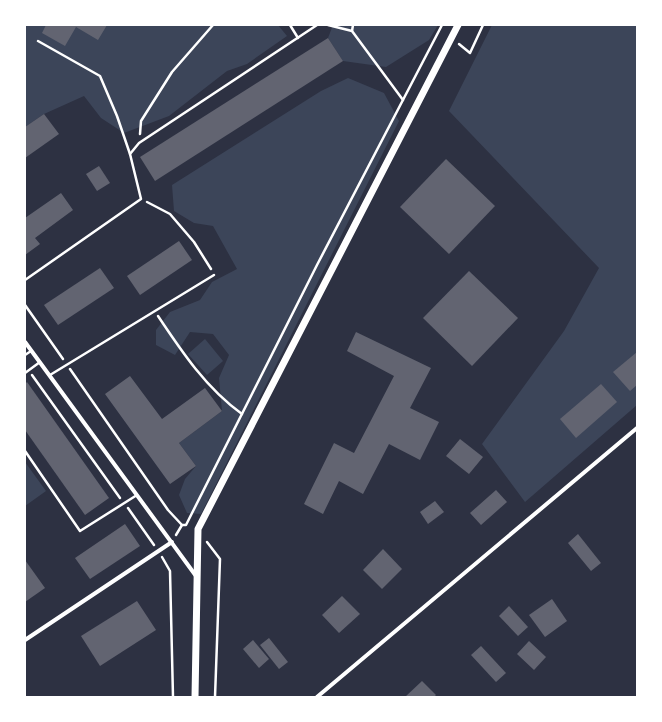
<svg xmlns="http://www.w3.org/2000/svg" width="662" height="722" viewBox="0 0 662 722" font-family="'Source Serif 4',serif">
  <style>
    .green { fill: #3c4559 }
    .building { fill: #626471 }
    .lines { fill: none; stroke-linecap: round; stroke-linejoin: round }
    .path { stroke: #fff; stroke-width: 2.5 }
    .service { stroke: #fff; stroke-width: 2.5 }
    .minor { stroke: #fff; stroke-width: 4 }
    .tertiary { stroke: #fff; stroke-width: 7 }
  </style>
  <rect width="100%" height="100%" fill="#2d3142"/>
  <!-- green -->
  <g class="green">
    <polygon points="25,25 278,25 287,36 247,64 227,71 169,116 124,133 101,118 84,96 44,114 25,127"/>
    <polygon points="333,25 438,25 429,40 386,67 343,61 328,38"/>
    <polygon points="492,25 637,25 637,405 525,502 482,444 564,331 599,268 449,111"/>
    <polygon points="348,78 384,93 399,121 201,514 187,513 179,495 185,479 196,466 179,443 222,411 219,378 229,355 213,334 190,332 175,355 156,345 156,330 170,312 200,300 212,282 237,269 213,226 194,223 174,211 172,185 321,91"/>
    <polygon points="205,339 223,361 207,375 188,354"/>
    <polygon points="25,462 46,491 25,506"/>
  </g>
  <!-- building -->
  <g class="building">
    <polygon points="46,25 107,25 98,40 76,27 65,46 42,33"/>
    <polygon points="328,38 343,61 155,181 140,157"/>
    <polygon points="44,114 59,134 25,158 25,127"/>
    <polygon points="446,159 495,206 449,254 400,207"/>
    <polygon points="99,166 110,183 97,191 86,174"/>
    <polygon points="61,193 73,210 35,238 40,244 25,255 25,218"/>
    <polygon points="179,241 192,260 140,295 127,276"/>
    <polygon points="100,268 114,288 58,325 44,305"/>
    <polygon points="469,271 518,318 472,366 423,318"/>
    <polygon points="356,332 431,368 410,408 439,422 420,460 389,444 363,494 339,481 323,514 304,504 334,443 354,453 394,376 347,351"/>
    <polygon points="637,352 637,385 630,391 613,372"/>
    <polygon points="130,376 162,419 205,388 222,411 179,443 196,466 170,484 105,394"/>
    <polygon points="27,382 109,498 85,515 25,430 25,384"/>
    <polygon points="601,384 617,402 576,438 560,419"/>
    <polygon points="460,439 483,457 469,474 446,456"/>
    <polygon points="496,490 507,502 481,525 470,513"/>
    <polygon points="435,501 444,512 428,524 420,512"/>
    <polygon points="125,524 140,546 90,579 75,558"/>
    <polygon points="578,534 601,563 591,571 568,543"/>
    <polygon points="383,549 402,569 382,589 363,570"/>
    <polygon points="25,560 45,588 25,602"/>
    <polygon points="342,596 360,614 339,633 322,615"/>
    <polygon points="552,599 567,621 545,637 529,615"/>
    <polygon points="137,601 156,630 100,666 81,636"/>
    <polygon points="509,606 528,627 518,636 499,616"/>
    <polygon points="269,638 288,662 279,669 260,645"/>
    <polygon points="253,640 269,659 259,668 243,649"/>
    <polygon points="529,641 546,657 534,670 517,654"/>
    <polygon points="481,646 506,673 496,682 471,655"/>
    <polygon points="422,681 436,695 434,697 405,697"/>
  </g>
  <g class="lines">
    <!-- path -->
    <g class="path">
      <polyline points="328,25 352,31 403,100"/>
      <polyline points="352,31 353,25"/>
      <polyline points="459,44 470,53 483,25"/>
      <polyline points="140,134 141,121 172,72 213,25"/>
      <polyline points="147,202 170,214 194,242 211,269"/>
      <polyline points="25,305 63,359"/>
      <path d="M158,316C182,352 206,388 242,414"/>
      <polyline points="70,369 168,510 182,525 186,525 317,265 442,25"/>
      <polyline points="32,375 120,498"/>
      <polyline points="128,508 154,545"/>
      <polyline points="176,535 182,525"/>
      <polyline points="207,542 220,559 215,697"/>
      <polyline points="162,557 170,571 173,697"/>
    </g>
    <!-- service -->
    <g class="service">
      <polyline points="290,25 298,38"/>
      <polyline points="38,41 100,76 117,116 130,154"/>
      <polyline points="25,280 141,199 130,154 139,143 317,25"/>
      <polyline points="25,355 31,351"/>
      <polyline points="25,373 40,362"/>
      <polyline points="50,375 214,275"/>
      <polyline points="25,451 80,531 137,495"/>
    </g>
    <!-- minor -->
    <g class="minor">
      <polyline points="25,342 196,576"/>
      <polyline points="25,640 172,542"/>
      <polyline points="317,697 637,428"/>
    </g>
    <!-- tertiary -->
    <polyline class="tertiary" points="195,697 198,529 458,25"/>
  </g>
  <!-- border -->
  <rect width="662" height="722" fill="none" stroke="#ffffff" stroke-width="52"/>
</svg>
